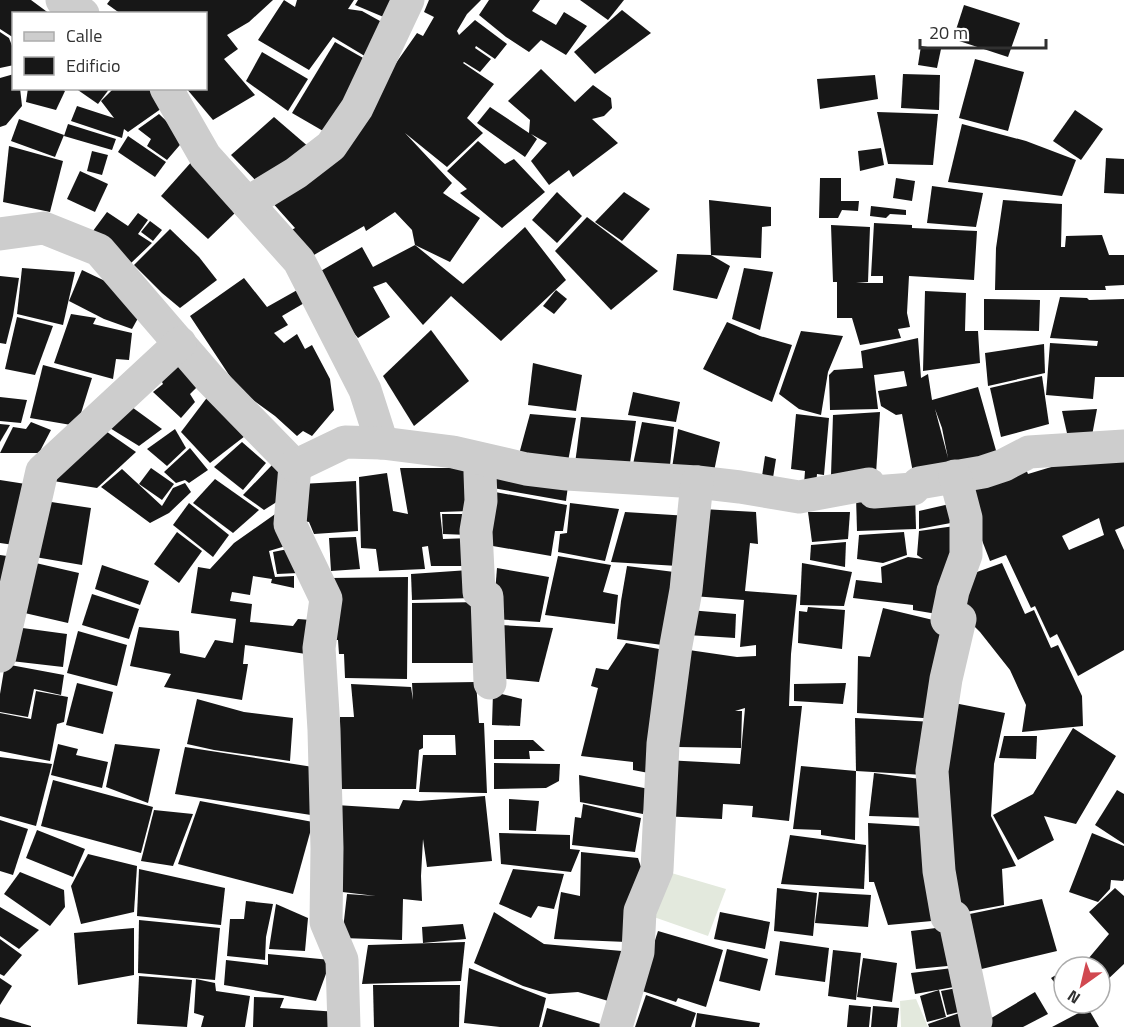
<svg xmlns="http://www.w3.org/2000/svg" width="1124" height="1027" viewBox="0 0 1124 1027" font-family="'Titillium Web',sans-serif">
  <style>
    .green { fill: #e3e9dd }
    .building { fill: #171717; fill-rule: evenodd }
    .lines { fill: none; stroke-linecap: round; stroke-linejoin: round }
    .minor { stroke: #cdcdcd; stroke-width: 33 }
  </style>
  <rect width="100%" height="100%" fill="#fff"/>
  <!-- green -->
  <g class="green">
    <polygon points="668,872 726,889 708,936 651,916"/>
    <polygon points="916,999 928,1027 901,1027 900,1001"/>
  </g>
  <!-- building -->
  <g class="building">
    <polygon points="0,0 31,0 50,14 14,14 14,38 0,29"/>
    <polygon points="110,0 273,0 249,22 227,35 238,49 224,59 255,95 213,120 186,88 206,88 206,14 121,14 107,4"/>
    <polygon points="284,0 295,7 297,0 354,0 348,9 362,11 389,26 368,58 333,37 309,70 258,40"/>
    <polygon points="358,0 403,0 393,21 355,5"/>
    <polygon points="429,0 481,0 467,14 457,31 459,35 475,20 507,44 495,59 476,46 475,48 491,59 480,72 464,62 463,63 494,84 467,118 483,133 447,167 405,133 452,183 443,193 480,218 450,262 415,245 412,230 395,212 366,231 364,226 307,259 290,231 295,228 270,200 396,63 417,33 423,36 434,17 424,12"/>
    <polygon points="489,0 540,0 532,11 556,25 564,12 587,26 566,55 541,40 529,52 506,37 479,15"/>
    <polygon points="580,0 624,0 608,20"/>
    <polygon points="964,5 1020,23 1008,57 953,39"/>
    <polygon points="622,10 651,33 595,74 574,52"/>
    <polygon points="0,32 9,38 14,51 14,65 0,68"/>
    <polygon points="335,42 372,63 330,135 292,113"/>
    <polygon points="921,46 941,49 937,68 918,65"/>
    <polygon points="262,52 308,79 288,111 246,81"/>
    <polygon points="975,59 1024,72 1008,131 959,118"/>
    <polygon points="541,69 575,102 593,85 611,98 612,108 604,116 592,119 618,143 573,177 569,170 549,185 531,161 547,143 531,134 537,139 525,157 477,123 490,107 529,133 530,120 508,101"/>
    <polygon points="14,74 14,88 20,88 22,106 6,125 0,127 0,78"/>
    <polygon points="903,74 940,75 939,110 901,108"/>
    <polygon points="875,75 878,99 820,109 817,79"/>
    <polygon points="28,88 60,88 65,91 56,110 26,102"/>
    <polygon points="75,88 110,88 98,104"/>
    <polygon points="114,88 152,88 165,106 128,132 124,129 122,138 71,121 77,106 114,118 101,101"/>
    <polygon points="1075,110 1103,129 1081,160 1053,141"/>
    <polygon points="877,112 938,114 933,165 888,164"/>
    <polygon points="159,114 185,139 167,160 147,146 151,139 138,129"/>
    <polygon points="274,117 310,148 260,185 231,155"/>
    <polygon points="19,119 64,135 55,157 11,141"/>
    <polygon points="68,124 116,139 112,150 64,136"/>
    <polygon points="962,124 1026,141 1076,160 1062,196 948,182"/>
    <polygon points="128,136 166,162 155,177 118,152"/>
    <polygon points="478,141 505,164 514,159 545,192 502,228 460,193 467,189 447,171"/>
    <polygon points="9,146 63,161 50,212 3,202"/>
    <polygon points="881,148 884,165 860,171 858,151"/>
    <polygon points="92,151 108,155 102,175 87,171"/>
    <polygon points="1106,158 1124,159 1124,194 1104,193"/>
    <polygon points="194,159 236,212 208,239 161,196"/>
    <polygon points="80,171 108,184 95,212 67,199"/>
    <polygon points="820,178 841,178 841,201 859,201 858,211 842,210 838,218 819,218"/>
    <polygon points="896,178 915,181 912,201 893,198"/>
    <polygon points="932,186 983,193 976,227 927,223"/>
    <polygon points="557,192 582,216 557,243 532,220"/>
    <polygon points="624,192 650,209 622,241 595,222"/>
    <polygon points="709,200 771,207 771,226 762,227 761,258 711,255 730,266 717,299 673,290 677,254 711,255"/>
    <polygon points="1003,200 1062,204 1061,247 1065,247 1066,236 1102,235 1109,255 1124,255 1124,285 1105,286 1106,290 995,290 996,248"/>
    <polygon points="871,206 906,210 906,215 890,214 886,218 870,216"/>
    <polygon points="107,212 128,226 138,213 148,220 138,234 152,243 130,264 90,235"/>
    <polygon points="587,217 658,271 611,310 555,251"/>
    <polygon points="150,221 162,230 153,241 141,232"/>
    <polygon points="874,223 912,225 912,228 977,231 974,280 909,276 907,313 910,327 898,329 901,338 860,345 852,318 837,318 837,282 833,282 831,225 870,227 868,282 856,283 883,283 883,276 871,276"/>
    <polygon points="525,227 566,280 501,341 451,296 423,325 386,282 373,287 390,317 358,338 330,304 319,272 362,247 373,267 415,245 463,284"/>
    <polygon points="170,229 199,257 217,280 180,308 162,293 134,265"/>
    <polygon points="22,268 75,272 63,325 17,314"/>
    <polygon points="744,268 773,272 760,330 732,319"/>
    <polygon points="82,270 122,289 142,311 132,329 104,319 69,301"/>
    <polygon points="0,276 19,278 13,316 6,344 0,343"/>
    <polygon points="244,278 267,307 299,289 306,302 282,316 288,325 274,333 284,343 297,334 305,349 312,345 330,379 334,410 312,436 303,431 297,436 275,416 239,390 190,316"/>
    <polygon points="556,290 567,299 554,314 543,306"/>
    <polygon points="925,291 966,293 965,331 978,331 980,363 923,371"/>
    <polygon points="1060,297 1087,298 1089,300 1124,299 1124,377 1095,377 1093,399 1046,395 1050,343 1097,346 1098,341 1050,338"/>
    <polygon points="984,299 1040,300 1039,331 984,330"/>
    <polygon points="71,314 96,318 93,324 132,333 129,360 116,359 113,379 54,363"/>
    <polygon points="17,317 53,326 35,375 5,369"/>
    <polygon points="727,322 760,336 792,345 772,402 703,369"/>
    <polygon points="431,330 469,381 414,426 383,376"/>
    <polygon points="801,331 843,336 828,372 821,415 799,409 779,394"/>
    <path d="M918,338L921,378L928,374L932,400L978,387L999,461L914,478L902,414L896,415L881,406L878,391L907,386L904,371L874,375L878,409L830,410L829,375L834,370L863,368L861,351ZM935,409L942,428L948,458Z"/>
    <polygon points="1044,344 1045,373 988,386 985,353"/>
    <polygon points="177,362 199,385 190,394 195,402 181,418 153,392 163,384 159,376"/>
    <polygon points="533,363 582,375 576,411 528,405"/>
    <polygon points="43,365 92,378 77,426 30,418"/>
    <polygon points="1042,376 1049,424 1001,437 990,388"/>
    <polygon points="633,392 680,402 676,422 628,415"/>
    <polygon points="209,395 245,436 210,463 181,432"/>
    <polygon points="0,397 27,400 21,423 0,421"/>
    <polygon points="125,402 162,429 139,446 105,425"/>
    <polygon points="1097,409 1091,441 1069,442 1062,411"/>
    <polygon points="880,412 876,474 831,475 833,415"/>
    <polygon points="530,414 576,418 567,467 518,458"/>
    <polygon points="796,414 829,418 824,475 817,474 816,485 804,484 805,471 791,469"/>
    <polygon points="581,417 636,421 629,470 575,464"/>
    <polygon points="31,422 51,430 39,453 0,453 13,427 26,429"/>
    <polygon points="642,422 674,427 669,475 632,469"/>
    <polygon points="0,424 10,425 0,442"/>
    <polygon points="100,427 136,452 97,488 47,480"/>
    <polygon points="175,429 186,448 167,466 147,449"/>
    <polygon points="678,429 720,442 712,481 672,468"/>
    <polygon points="242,442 266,463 243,490 214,467"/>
    <polygon points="190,448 208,470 189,483 185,480 176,483 164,472"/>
    <path d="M1124,455V526L1115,530L1124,550V650L1078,676L1057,634L1050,638L1035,606L1031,608L1006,555L990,561L961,486L1023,462L1028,474L1081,458ZM1099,518L1104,535L1069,550L1062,536Z"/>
    <polygon points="765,456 776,459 772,484 761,483"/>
    <polygon points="273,464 288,475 286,496 264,510 243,495"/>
    <polygon points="151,468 174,484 162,500 139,484"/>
    <polygon points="400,468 472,468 470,511 440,512 443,539 471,538 470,566 431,566 428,546 422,547 425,569 379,571 376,549 361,548 359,477 387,473 393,511 408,514"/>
    <polygon points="497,468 569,478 566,501 493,488"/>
    <polygon points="122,469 162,506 173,488 185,483 191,492 169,513 150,523 101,487"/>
    <polygon points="215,479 259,510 233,533 193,503"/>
    <polygon points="0,480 32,485 21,546 0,543"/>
    <polygon points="356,481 358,531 314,534 309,522 297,520 301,484"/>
    <polygon points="495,492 567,505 563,531 555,531 551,556 487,545"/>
    <polygon points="915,493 916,529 857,531 856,496"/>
    <polygon points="38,500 91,508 82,565 29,556"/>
    <polygon points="189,503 229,535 213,557 173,525"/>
    <polygon points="570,503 619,509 605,561 558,552 560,534 567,533"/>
    <polygon points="954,503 956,522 919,529 919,511"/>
    <polygon points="702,509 756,512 758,544 750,543 745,591 797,595 791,654 789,706 802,706 789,821 752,817 753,806 723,804 722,819 662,816 665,760 740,764 745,708 735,711 742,711 741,748 677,747 682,649 737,657 756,656 756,645 740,647 744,600 693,596"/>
    <polygon points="278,512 289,545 269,551 275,577 294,576 294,588 271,583 272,579 253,576 250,595 232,592 230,601 252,604 250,622 293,626 298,619 311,620 306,654 245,645 243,664 248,664 242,700 164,687 171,674 130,666 139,627 179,631 180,653 205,658 215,640 233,643 236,619 191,613 198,567 210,569 234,543"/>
    <polygon points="625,512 689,516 678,566 611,562"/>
    <polygon points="808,512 850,512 848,539 812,542"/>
    <polygon points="442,514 468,514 469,535 443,534"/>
    <polygon points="962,525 943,615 913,610 913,605 853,598 856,580 882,583 881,567 908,557 923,559 917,555 919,531"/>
    <polygon points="177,532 202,551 179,583 154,564"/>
    <polygon points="904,532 907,555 883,563 857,559 859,535"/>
    <polygon points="356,537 360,569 331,571 329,538"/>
    <polygon points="846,542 845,567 810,560 811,545"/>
    <polygon points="293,548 298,573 277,574 273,552"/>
    <polygon points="0,555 14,557 0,584"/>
    <polygon points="558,556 611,565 603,592 618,595 615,624 545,615"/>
    <polygon points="27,561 79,573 68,623 16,611"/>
    <polygon points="802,563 852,572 844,606 800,605"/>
    <polygon points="1002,563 1025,614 1034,610 1051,648 1058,645 1082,696 1083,726 1022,732 1026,705 1010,670 980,632 959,611 963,577"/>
    <polygon points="102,565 149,581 140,605 95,589"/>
    <polygon points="627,566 682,573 670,646 617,639 621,601"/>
    <polygon points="497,568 549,577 540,622 493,619"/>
    <polygon points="469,570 471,598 412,600 411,574"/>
    <polygon points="408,577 407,679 345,678 344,654 339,654 338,640 332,640 330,578"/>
    <polygon points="92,594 139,609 129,639 82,625"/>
    <polygon points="485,602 483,663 412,663 412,603"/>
    <polygon points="808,607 845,610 842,649 798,643 799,611 807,612"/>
    <polygon points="883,608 954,625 936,719 857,713 858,656 870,657"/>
    <polygon points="689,610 736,614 735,638 687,635"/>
    <polygon points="501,625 553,628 539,682 496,678"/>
    <polygon points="15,627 67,634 63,667 11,661"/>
    <polygon points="78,631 127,645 117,686 67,673"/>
    <polygon points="626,643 670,651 654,774 633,770 633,762 581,756 598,688 591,686 596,668 608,670"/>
    <polygon points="5,664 64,675 61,695 34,689 28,717 0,712 0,694"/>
    <polygon points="476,682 479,723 484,723 487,793 419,792 423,755 456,755 455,735 423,735 423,748 419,750 416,789 334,789 340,717 354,717 351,684 411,687 413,700 412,683"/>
    <polygon points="77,683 113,692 103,734 66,725"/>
    <polygon points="846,683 843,704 794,701 794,684"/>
    <polygon points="36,691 68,697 64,722 57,724 50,761 0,751 0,713 31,719"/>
    <polygon points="493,692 522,699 520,726 492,725"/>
    <polygon points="197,699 244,712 293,718 290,761 214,750 187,744"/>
    <polygon points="949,702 1005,713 994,764 991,816 1016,866 1002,869 1004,905 950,915 945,880"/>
    <polygon points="855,718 935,722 924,775 856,771"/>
    <polygon points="1073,728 1116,756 1076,824 1044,816 1054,840 1018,860 993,815 1033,794"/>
    <polygon points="1004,736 1037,736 1036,759 999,758"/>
    <polygon points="494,740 533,740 545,751 529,751 530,759 494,759"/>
    <polygon points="58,744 78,749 76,755 108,762 102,788 51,775"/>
    <polygon points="115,744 160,749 148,803 106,787"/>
    <polygon points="185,747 313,767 311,815 175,794"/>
    <polygon points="0,757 52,764 36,826 0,816"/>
    <polygon points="494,763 560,764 559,781 546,788 494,789"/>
    <polygon points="801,766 856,771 855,840 821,835 821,830 793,829"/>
    <polygon points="874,773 928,780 928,818 869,816"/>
    <polygon points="579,775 649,789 643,814 580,802"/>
    <polygon points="53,780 153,807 141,853 41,826"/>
    <polygon points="1117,790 1124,794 1124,844 1095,825"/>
    <polygon points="485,796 492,861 427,867 423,839 421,876 422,901 403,899 402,940 342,938 347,894 376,896 334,891 336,805 399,809 403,800 419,801"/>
    <polygon points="509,799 539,801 536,831 509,830"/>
    <polygon points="200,801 313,822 293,894 178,864"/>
    <polygon points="583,804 641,818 635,852 572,845 575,817 581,818"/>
    <polygon points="154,810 193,814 173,866 141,861"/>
    <polygon points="0,820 28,829 13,875 0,871"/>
    <polygon points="868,823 932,827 943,920 888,925 874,882 869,882"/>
    <polygon points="37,830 85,849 73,877 26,858"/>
    <polygon points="499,833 570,835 570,849 580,850 571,872 501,864"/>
    <polygon points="1092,833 1124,846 1124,879 1123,881 1111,880 1110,889 1098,902 1069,892"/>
    <polygon points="790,835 866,845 864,889 781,884"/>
    <polygon points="581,852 638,858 645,879 627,942 554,939 561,892 580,896"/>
    <polygon points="88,854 137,866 134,912 81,924 71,886"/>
    <polygon points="139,869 225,888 221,925 137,916"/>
    <polygon points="513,869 564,874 554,909 538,906 531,918 499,904"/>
    <polygon points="20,872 64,890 65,907 50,926 4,894"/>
    <polygon points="777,888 817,893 813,936 774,931"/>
    <polygon points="1115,888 1124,896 1124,964 1105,982 1100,978 1100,967 1086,967 1083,965 1109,934 1089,912"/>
    <polygon points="819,892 871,895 868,927 815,923"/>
    <polygon points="1042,899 1057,951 969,972 960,916"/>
    <polygon points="246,901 273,904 266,937 265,960 227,956 230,919 244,919"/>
    <polygon points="276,904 308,918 305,951 269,949"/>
    <polygon points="0,907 39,930 19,949 0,936"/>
    <polygon points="494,912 544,944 633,952 615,1003 578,992 549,994 523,986 474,963"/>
    <polygon points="720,912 770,922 765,949 714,939"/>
    <polygon points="139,920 220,928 215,980 138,973"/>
    <polygon points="463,924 466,939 423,943 422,927"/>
    <polygon points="953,926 958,965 916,969 911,931"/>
    <polygon points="134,928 134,975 78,985 74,933"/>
    <polygon points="658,931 723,950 706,1007 678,998 676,1002 639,990"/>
    <polygon points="0,939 22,955 4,976 0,974"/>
    <polygon points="780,941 829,948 825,982 775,975"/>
    <polygon points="465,942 461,981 362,984 368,945"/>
    <polygon points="727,949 768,959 760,991 719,981"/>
    <polygon points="833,950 861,953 856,1000 828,996"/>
    <polygon points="268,954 331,960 316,1001 224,985 226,960 268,965"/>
    <polygon points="863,958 897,963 892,1002 857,997"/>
    <polygon points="961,967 965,985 915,994 911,973"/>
    <polygon points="469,968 546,998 539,1027 500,1027 464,1023"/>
    <polygon points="1064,970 1064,995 1051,978"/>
    <polygon points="139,976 192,980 187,1027 137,1024"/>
    <polygon points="0,978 12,986 0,1005"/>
    <polygon points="196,979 215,983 216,991 250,996 245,1027 201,1027 204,1016 194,1013"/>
    <polygon points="373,985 460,985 459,1027 374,1027"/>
    <polygon points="962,987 967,1010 947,1015 941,991"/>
    <polygon points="939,990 946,1017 927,1022 920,996"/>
    <polygon points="1035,992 1048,1014 1023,1027 985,1027 983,1023"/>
    <polygon points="646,995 696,1013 691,1027 635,1027"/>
    <polygon points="254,997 284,998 280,1008 338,1012 337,1027 253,1027"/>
    <polygon points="849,1005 871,1007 869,1027 847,1027"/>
    <polygon points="873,1006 899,1008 897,1027 871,1027"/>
    <polygon points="547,1008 607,1026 607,1027 542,1027"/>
    <polygon points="1088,1008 1099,1027 1052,1027"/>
    <polygon points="965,1011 971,1027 929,1027 928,1024"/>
    <polygon points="697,1013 760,1023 759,1027 695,1027"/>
    <polygon points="0,1017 31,1026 31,1027 0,1027"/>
  </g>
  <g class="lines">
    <!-- minor -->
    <g class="minor">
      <polyline points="62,0 83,14"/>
      <polyline points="166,88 205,156 299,261 365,390 382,443"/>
      <polyline points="247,203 296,173 331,146 357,108 408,0"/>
      <polyline points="0,234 44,228 99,250 210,379 295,466 290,524 326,599 319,648 324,730 327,848 326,922 342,960 344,1027"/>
      <polyline points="484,460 480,473 481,501 476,531 479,592 487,597 490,683"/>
      <polyline points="295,466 345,442 382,443 453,452 526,469 567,474 697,482 740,487 799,497 869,484 874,492 913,489 919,483 983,472 1004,465 1029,452 1124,446"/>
      <polyline points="955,476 966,518 966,555 953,591 947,620 960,619 946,679 932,771 939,871 947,917 954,917 976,1021"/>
      <polyline points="0,656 42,471 180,343"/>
      <polyline points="616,1027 638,952 640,911 657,870 663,744 676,645 686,590 697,482"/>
    </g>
  </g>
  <!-- legend -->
  <rect x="12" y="12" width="195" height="78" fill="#ffffff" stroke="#acacac" stroke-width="1.5"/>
  <rect x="24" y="32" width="30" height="9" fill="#cdcdcd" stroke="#acacac" stroke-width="1.5"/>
  <text x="66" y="42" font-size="18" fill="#303030">Calle</text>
  <rect x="24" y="57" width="30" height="18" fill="#171717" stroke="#acacac" stroke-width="1.5"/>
  <text x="66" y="72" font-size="18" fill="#303030">Edificio</text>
  <!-- north arrow -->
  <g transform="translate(1082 985) rotate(214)"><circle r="28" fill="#ffffff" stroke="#acacac" stroke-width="1.5"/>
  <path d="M0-4.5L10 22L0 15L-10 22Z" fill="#d14850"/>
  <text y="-9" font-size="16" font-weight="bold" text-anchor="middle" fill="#303030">N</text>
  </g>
  <!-- scale -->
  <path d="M920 39v9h126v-9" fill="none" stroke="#303030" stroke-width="3"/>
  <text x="929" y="39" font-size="18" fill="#303030" stroke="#ffffff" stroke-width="4.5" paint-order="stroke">20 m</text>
</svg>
